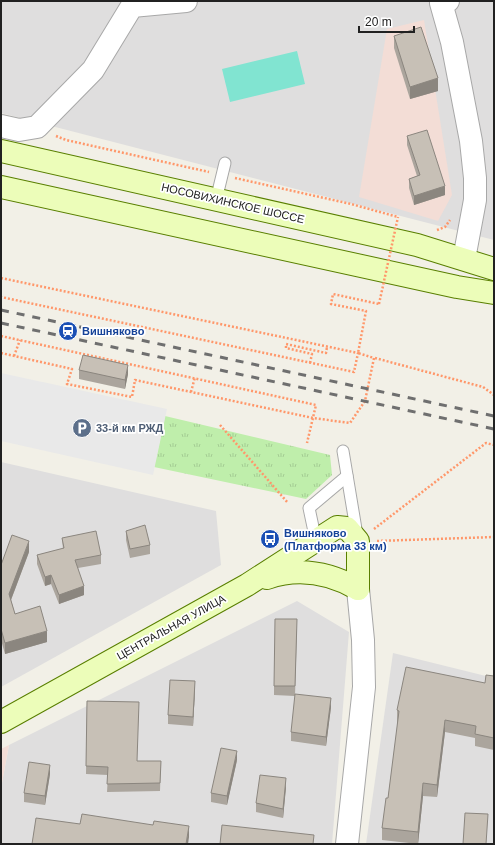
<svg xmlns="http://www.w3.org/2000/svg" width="495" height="845" viewBox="0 0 495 845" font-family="Helvetica,sans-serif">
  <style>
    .residential { fill: #dfdede }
    .commercial { fill: #f3ddd6 }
    .grass { fill: url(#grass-tufts) }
    .pitch { fill: #81e4d1 }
    .parking { fill: #e9e9e9 }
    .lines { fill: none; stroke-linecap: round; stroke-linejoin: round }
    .lane-casing { stroke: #a8a8a8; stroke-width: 13 }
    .street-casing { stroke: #a8a8a8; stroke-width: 24 }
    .secondary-casing { stroke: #597f00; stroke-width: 24 }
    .path { stroke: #ff976a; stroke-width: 2.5; stroke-dasharray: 2 2; stroke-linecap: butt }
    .lane { stroke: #fff; stroke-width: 11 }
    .street { stroke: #fff; stroke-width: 22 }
    .secondary { stroke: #ecfdb9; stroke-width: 22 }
    .rail { stroke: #6f6f6f; stroke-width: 3; stroke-dasharray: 8 8; stroke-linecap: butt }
    .path-bridge { stroke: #ff976a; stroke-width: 2.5; stroke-dasharray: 2 2; stroke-linecap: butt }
    .wall { fill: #aba59d }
    .shaded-wall { fill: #8b867f }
    .building { fill: #c7c0b6; stroke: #8b867f }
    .labels { text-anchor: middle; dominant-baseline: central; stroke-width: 3.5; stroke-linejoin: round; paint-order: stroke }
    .street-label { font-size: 11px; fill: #212121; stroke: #fff }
    .transit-label { font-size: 11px; font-weight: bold; fill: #164399; stroke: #fff; text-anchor: start }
    .service-label { font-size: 11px; font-weight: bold; fill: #4e5e75; stroke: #fff; text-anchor: start }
  </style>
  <defs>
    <pattern id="grass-tufts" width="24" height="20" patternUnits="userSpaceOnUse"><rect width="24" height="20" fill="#bfeeab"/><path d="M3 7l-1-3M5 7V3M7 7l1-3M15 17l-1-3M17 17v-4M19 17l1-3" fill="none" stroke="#a4cc93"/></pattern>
  </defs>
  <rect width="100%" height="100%" fill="#f2f0e7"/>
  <!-- residential -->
  <g class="residential">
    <polygon points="1,1 494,1 494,240 1,113"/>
    <polygon points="1,462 216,511 221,565 1,687"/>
    <polygon points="297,601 349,632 332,844 1,844 1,788 9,745"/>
    <polygon points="393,653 494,678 494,844 366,844"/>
  </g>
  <!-- commercial -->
  <g class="commercial">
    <polygon points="424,20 452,195 438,221 359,197 387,29"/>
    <polygon points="9,745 1,788 1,749"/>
  </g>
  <!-- grass -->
  <polygon class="grass" points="165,416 330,455 332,475 306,499 154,467"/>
  <!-- pitch -->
  <polygon class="pitch" points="297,51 305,84 230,102 222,69"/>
  <!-- parking -->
  <polygon class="parking" points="1,373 167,409 153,475 1,441"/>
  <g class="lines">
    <defs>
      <g id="lane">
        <polyline points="216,200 225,163"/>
        <polyline points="343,451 357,535"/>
        <polyline points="316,541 309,508 347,476"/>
      </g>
      <g id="street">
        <polyline points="448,1 441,3 452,42 471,141 475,178 475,200 464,259"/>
        <polyline points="1,126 19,130 37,127 93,70 132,6 186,1"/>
        <polyline points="347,844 364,687 363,640 358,589"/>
      </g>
      <g id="secondary">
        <polyline points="1,151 417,245 494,269"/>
        <polyline points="1,187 457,287 494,293"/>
        <path d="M267,578C299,567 330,573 358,589"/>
        <polyline points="1,722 247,585 337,527 347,528 358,541 358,589"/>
      </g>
    </defs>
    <!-- lane casing -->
    <use href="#lane" class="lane-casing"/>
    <!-- street casing -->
    <use href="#street" class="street-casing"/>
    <!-- secondary casing -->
    <use href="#secondary" class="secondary-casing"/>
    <!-- path -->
    <g class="path">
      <polyline points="56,136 66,140 209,172"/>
      <polyline points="235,178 351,204 398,217"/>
      <polyline points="437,230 445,227 450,220"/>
      <polyline points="1,278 358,353 354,372 1,297"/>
      <polyline points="1,336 316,405 307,443"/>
      <polyline points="1,353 72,369 67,384 132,397 135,380 313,418 350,423 365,401 374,358 358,353 366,311 331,304 333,294 379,304"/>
      <polyline points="14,356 20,340"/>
      <polyline points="375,358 483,387 494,395"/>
      <polyline points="310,363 312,354 286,348 286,344 326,353 327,347"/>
      <polyline points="191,392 195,377"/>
      <polyline points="220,425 288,503"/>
      <polyline points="374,529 486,443 494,445"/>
      <polyline points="377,541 494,537"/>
    </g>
    <!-- lane -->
    <use href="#lane" class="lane"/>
    <!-- street -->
    <use href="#street" class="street"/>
    <!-- secondary -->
    <use href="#secondary" class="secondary"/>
    <!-- rail -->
    <g class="rail">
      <polyline points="1,310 494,416"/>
      <polyline points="1,323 494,429"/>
    </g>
    <!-- path-bridge -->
    <polyline class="path-bridge" points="379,304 398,217"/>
  </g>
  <!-- wall -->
  <g class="wall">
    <polygon points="493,22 494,22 494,42 493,38"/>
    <polygon points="394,36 438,91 410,99 394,48"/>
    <polygon points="407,136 445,195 414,205 409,188 409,179 417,176 407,145"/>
    <polygon points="79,370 128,374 125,389 79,379"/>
    <polygon points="126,531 150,545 150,554 130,558 126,540"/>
    <polygon points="62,538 101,555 101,564 78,568 84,595 59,604 51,584 45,586 37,564 37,555 63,549"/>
    <polygon points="29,552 11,600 15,614 47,642 5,654 1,640 1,565"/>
    <polygon points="297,629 295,696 274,695 274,686"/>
    <polygon points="494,676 494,750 475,746 475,738 445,732 437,797 423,796 418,844 382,840 382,828 388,798 398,723 397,722 397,710 485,683"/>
    <polygon points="195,690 193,726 168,724 168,715"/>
    <polygon points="87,701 137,761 161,761 160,791 107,792 108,775 86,774"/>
    <polygon points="331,707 326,746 291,741 291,732"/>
    <polygon points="237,760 227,805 211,802 211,793"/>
    <polygon points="50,774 45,805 24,802 24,793"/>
    <polygon points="286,787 283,818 256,812 256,803"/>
  </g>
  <!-- shaded-wall -->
  <g class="shaded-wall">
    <polygon points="438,78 438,91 410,99 410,87"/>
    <polygon points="445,186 445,195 414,205 414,196"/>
    <polygon points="128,365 128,374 125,389 125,380"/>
    <polygon points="29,541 29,552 9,605 9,594"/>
    <polygon points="51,575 51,584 45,586 45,577"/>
    <polygon points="84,586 84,595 59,604 59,595"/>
    <polygon points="47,631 47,642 5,654 5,643"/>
    <polygon points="195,681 195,690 193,726 193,717"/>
    <polygon points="331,698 331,707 326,746 326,737"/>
    <polygon points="445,720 445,732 437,797 437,785"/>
    <polygon points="237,751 237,760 227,805 227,796"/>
    <polygon points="50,765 50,774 45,805 45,796"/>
    <polygon points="286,778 286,787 283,818 283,809"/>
    <polygon points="423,783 423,796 418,844 418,832"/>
    <polygon points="189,826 189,837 188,844 186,844"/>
  </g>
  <!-- building -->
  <g class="building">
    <polygon points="421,27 438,78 410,87 394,36"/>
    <polygon points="427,130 445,186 414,196 409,179 420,175 407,136"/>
    <polygon points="83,355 128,365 125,380 79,370"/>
    <polygon points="145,525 150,545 130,549 126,531"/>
    <polygon points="96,531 101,555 75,560 84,586 59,595 51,575 45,577 37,555 64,548 62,538"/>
    <polygon points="12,535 29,541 9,594 15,614 40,606 47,631 5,643 1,629 1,565"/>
    <polygon points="275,619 297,619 295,686 274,686"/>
    <polygon points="406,667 485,683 486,675 494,676 494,738 475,734 476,726 445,720 437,785 423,783 418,832 382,828 386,798 388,798 399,711 397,710"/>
    <polygon points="170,680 195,681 193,717 168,715"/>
    <polygon points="295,694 331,698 326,737 291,732"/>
    <polygon points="87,701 139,702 137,761 161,761 160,783 107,784 108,767 86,766"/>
    <polygon points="221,748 237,751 227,796 211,793"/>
    <polygon points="29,762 50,765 45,796 24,793"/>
    <polygon points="260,775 286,778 283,809 256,803"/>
    <polygon points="465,813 488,814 486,844 463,844"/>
    <polygon points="82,814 153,825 154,821 189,826 186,844 32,844 36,818 80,824"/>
    <polygon points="222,825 314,835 313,844 220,844"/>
  </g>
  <!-- icons -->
  <defs>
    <symbol id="station-disc" viewBox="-11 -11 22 22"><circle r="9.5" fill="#1a4fb4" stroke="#fff"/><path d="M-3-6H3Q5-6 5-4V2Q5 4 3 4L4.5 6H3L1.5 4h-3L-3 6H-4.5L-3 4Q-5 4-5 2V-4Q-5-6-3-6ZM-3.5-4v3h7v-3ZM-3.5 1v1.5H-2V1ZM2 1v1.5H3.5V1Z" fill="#fff"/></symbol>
    <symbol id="parking-disc" viewBox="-11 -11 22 22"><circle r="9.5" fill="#5c6f8a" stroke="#fff"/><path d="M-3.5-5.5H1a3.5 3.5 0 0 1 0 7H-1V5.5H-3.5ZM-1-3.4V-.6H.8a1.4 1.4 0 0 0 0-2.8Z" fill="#fff"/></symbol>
    <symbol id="bus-disc" viewBox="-11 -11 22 22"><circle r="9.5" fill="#1a4fb4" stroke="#fff"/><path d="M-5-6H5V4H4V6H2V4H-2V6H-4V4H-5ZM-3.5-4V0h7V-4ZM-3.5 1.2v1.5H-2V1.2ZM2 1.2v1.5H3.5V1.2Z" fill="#fff"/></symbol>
  </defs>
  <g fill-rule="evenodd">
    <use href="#station-disc" x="57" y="320" width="22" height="22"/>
    <use href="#parking-disc" x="71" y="417" width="22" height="22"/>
    <use href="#bus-disc" x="259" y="528" width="22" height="22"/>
  </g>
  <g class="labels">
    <!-- street labels -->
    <g class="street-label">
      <text transform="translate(233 203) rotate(13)">НОСОВИХИНСКОЕ ШОССЕ</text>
      <text transform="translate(171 627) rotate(-29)">ЦЕНТРАЛЬНАЯ УЛИЦА</text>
    </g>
    <!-- transit labels -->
    <g class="transit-label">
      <text x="82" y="331">Вишняково</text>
      <text x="284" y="533">Вишняково<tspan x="284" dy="13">(Платформа 33 км)</tspan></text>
    </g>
    <!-- service labels -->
    <g class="service-label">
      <text x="96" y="428">33-й км РЖД</text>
    </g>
  </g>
  <!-- border -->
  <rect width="495" height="845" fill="none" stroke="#212121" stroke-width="4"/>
  <!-- scale -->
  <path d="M359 26v6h55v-6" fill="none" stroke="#212121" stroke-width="2"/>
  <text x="365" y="26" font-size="12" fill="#212121" stroke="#ffffff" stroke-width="3" paint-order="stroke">20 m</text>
</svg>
